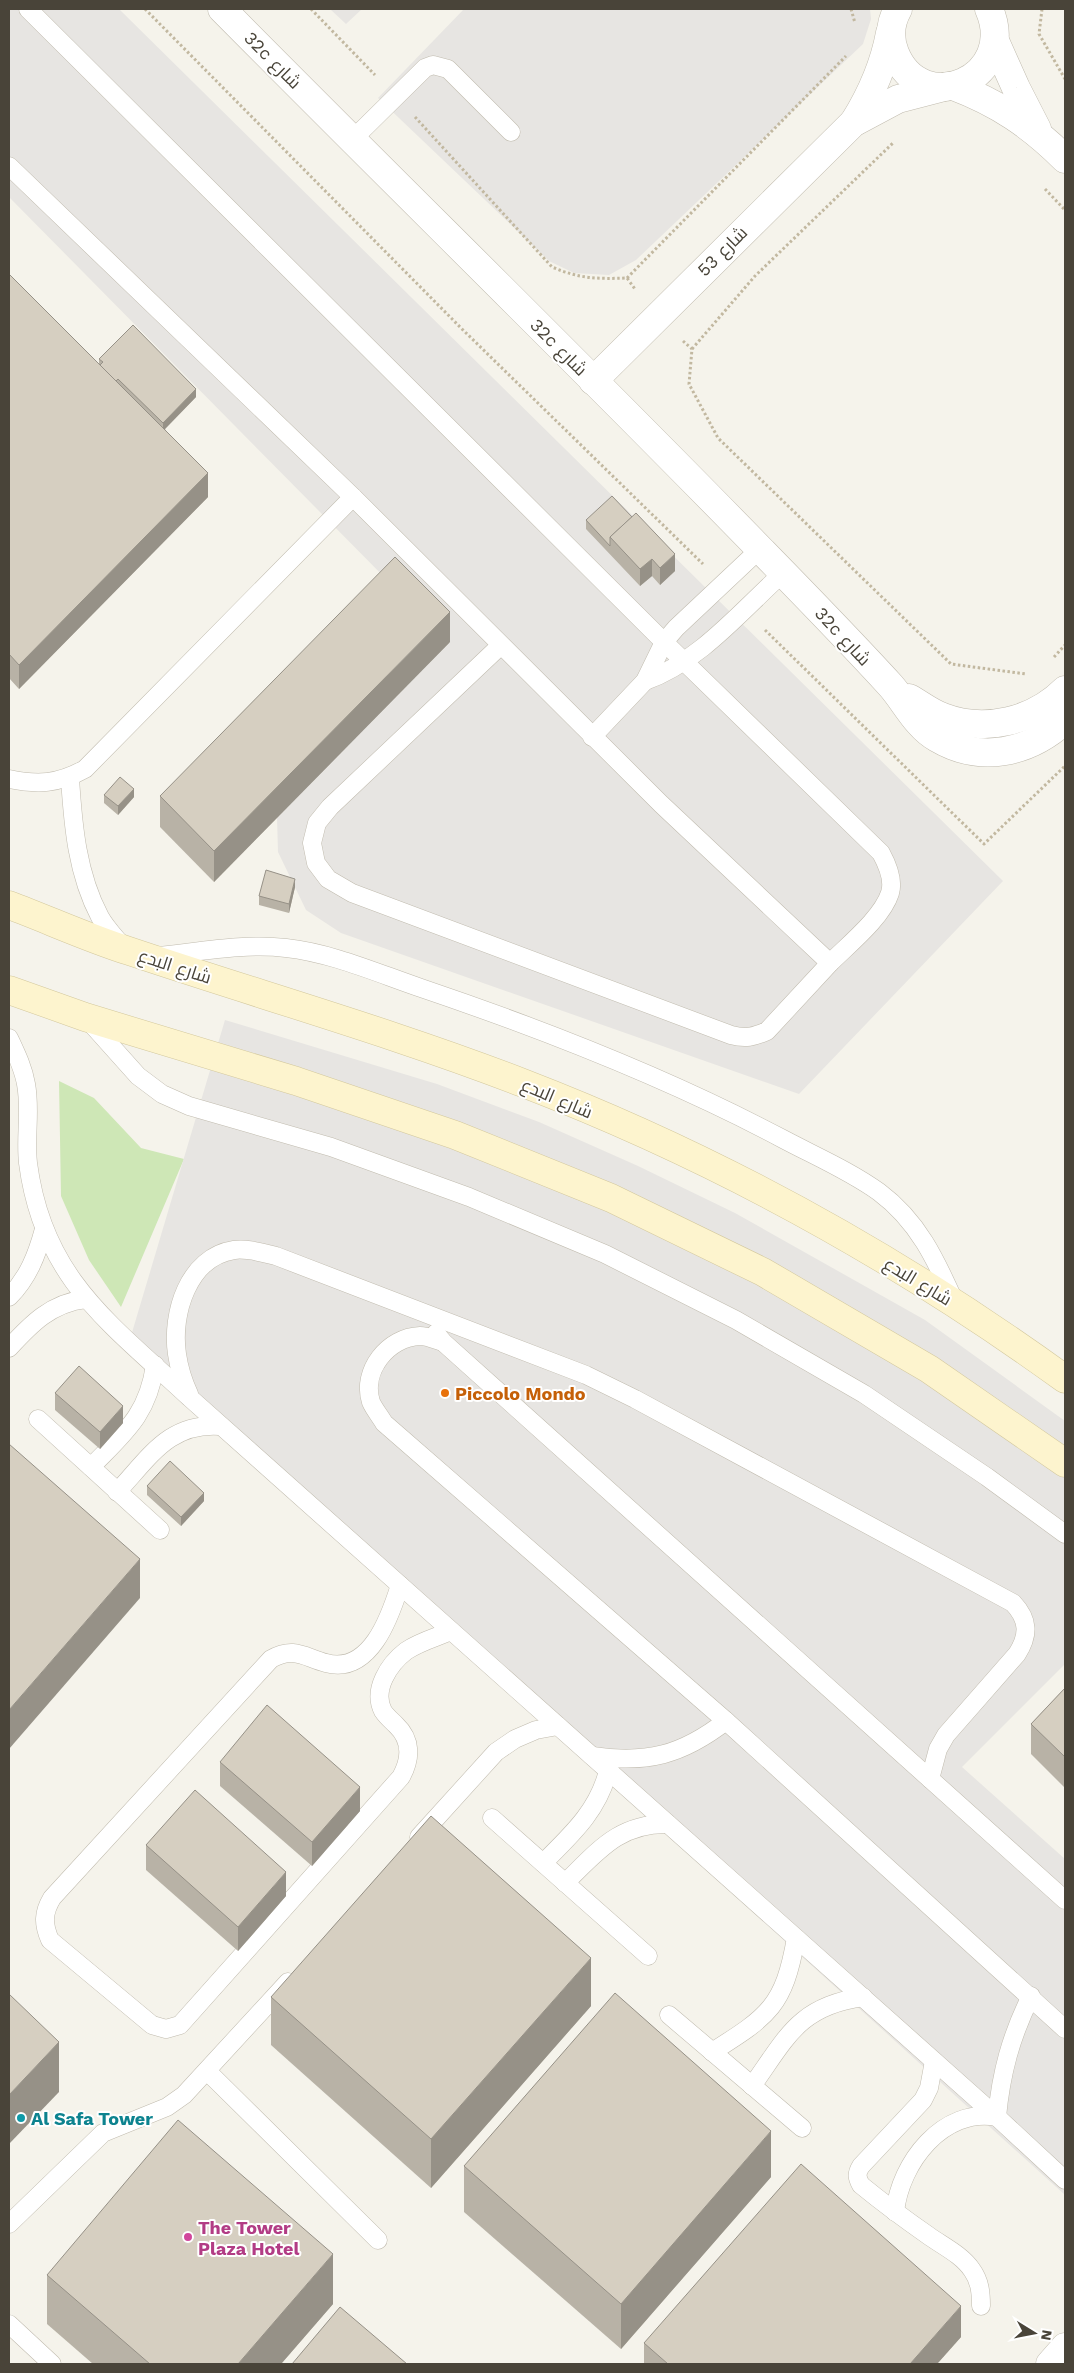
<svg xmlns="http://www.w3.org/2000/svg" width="1074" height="2373" viewBox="0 0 1074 2373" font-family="'Work Sans',Cairo,sans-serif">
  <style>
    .green { fill: #cee7b6 }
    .parking { fill: #e7e5e2 }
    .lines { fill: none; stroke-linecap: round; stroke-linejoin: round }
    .service-casing { stroke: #c0bbae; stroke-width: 19 }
    .minor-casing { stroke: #c0bbae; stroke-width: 29 }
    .secondary-casing { stroke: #d3c89d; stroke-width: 29 }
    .path { stroke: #c2b8a0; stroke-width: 3; stroke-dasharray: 2.5 2.5; stroke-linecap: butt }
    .service { stroke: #fff; stroke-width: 18 }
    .minor { stroke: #fff; stroke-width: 28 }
    .secondary { stroke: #fdf4ce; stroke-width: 28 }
    .wall { fill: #b8b2a6 }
    .shaded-wall { fill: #969187 }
    .building { fill: #d6cfc1; stroke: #969187 }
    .food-dot { fill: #e8710a; stroke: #fff; stroke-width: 2 }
    .culture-dot { fill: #0f9aa8; stroke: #fff; stroke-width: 2 }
    .hotel-dot { fill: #d1479c; stroke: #fff; stroke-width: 2 }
    .labels { text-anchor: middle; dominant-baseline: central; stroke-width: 4; stroke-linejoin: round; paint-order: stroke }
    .street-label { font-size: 18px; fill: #494439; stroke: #fff }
    .food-label { font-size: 18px; font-weight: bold; fill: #c56008; stroke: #fff; text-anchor: start }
    .culture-label { font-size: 18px; font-weight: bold; fill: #0d838f; stroke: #fff; text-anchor: start }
    .hotel-label { font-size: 18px; font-weight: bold; fill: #b23c85; stroke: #fff; text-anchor: start }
  </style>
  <rect width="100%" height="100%" fill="#f5f3eb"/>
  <!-- green -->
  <polygon class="green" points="59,1081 94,1098 141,1148 184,1159 121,1307 89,1260 61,1196"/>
  <!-- parking -->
  <g class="parking">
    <polygon points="9,9 119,9 1003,881 799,1094 341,933 306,910 278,852 277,817 395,588 9,197"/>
    <polygon points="330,9 362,9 346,24"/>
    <polygon points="464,9 870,9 871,19 863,44 636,260 609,275 574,273 549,261 378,98"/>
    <polygon points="225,1020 437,1084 539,1122 638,1166 735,1213 925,1320 1065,1421 1065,1664 962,1767 1065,1859 1065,2195 128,1346"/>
  </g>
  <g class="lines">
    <defs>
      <g id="service">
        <polyline points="352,140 425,68 433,65 448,69 511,132"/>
        <path d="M9,166L353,497L661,804L830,963C848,945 882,918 890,893C894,880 887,864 881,853L664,642L28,9"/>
        <path d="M500,646L330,807L317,823L312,843L316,863L328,879L352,893L731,1035C745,1039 754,1037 767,1031L830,963"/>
        <path d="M645,681C699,662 741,611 783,573"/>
        <polyline points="592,737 645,681 664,642 676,628 760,549"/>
        <path d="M70,778C73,825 77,874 100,917C106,928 116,938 124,948"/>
        <path d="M9,779C38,785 58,784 85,769L353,497"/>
        <path d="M158,956C199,952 245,943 286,948C332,953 377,973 421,988C545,1030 668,1078 783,1139C815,1156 850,1171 879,1192C918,1221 936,1260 955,1303"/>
        <polyline points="87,1019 138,1076 162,1094 189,1106 331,1147 469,1197 605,1254 736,1320 864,1394 987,1477 1065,1534"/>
        <path d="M9,1038C16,1053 23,1067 26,1084C31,1110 25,1137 28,1163C43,1279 111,1324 190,1398L997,2117L1065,2180"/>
        <path d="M9,1297C28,1278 37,1255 44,1229"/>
        <polyline points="436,1333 443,1342 1065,1900"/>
        <path d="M443,1342C436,1340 427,1336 420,1336C388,1337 361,1371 371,1402C374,1409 380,1416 384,1423L726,1721L1065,2029"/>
        <path d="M9,1348C31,1324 51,1303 86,1299"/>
        <path d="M189,1394C183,1381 179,1368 177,1354C171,1314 188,1257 234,1250C248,1248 263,1253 276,1256L586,1375L635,1399L1013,1603C1029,1620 1029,1635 1017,1654L946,1735L938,1749L930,1779"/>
        <polyline points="38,1419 160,1530"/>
        <path d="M91,1467C124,1433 148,1415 155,1365"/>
        <path d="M117,1492C150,1457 169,1422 221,1426"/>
        <path d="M400,1585C390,1617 370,1675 326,1663C304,1657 294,1646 271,1659L52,1898C43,1913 43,1924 50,1940L152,2025L166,2029L180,2025L401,1777C411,1759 412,1740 396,1725C391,1720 387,1717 383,1711C372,1690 389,1664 406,1651C419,1642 437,1637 451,1631"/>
        <path d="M592,1756C647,1764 682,1755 726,1721"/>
        <polyline points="492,1818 648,1956"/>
        <polyline points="419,1837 496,1752 515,1739 536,1730 558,1726"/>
        <path d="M543,1863C571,1835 598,1811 608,1771"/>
        <path d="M565,1883C598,1851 619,1823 668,1824"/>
        <polyline points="669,2015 802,2128"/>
        <path d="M712,2052C769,2016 784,2006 796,1938"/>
        <path d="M934,2061L929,2088L923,2100L861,2166C856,2174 857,2178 861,2185C883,2203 906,2220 929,2236C943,2246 962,2255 972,2270C980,2281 981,2293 981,2306"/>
        <polyline points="207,2071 378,2240"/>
        <path d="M752,2086C787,2037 799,2006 863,1997"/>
        <path d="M895,2212C900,2163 943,2107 997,2117C1001,2073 1011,2036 1031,1996"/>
        <polyline points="9,2224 103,2133 167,2107 184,2095 288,1982"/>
        <polyline points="9,2324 52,2364"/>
      </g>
      <g id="minor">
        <path d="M222,9C401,190 584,368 762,551C805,595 849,640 891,686C905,702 917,727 937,738C981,764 1029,753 1065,720"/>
        <path d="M898,9C890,23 889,38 895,53C922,120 1019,78 989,9"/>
        <polyline points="995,41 1016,88 1037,129"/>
        <path d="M953,86C998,103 1031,125 1065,159"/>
        <path d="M854,122C872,93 884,66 890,33"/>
        <polyline points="593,381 853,123 898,99 948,86"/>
        <path d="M909,698C920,704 931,713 943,717C985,733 1034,721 1065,690"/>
        <polyline points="1050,2364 1065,2347"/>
      </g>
      <g id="secondary">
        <path d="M9,905C49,920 88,938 129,951C260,995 394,1033 523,1083C715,1157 898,1258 1065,1379"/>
        <polyline points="9,990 85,1017 296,1081 455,1135 611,1198 763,1272 929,1369 1065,1463"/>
      </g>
    </defs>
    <!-- service casing -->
    <use href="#service" class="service-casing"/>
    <!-- minor casing -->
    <use href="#minor" class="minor-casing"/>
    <!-- secondary casing -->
    <use href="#secondary" class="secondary-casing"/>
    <!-- path -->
    <g class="path">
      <polyline points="145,9 463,330 703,564"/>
      <polyline points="311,9 375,75"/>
      <polyline points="851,9 855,23"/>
      <polyline points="1042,9 1039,34 1065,79"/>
      <path d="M415,117L552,267C580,279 598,279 627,278L635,289"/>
      <polyline points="1045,189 1065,210"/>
      <polyline points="627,278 846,56"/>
      <polyline points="683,341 692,349 689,384 718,438 951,664 1026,674"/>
      <polyline points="692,349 755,276 894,142"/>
      <polyline points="765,630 984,844 1065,766"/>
      <polyline points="1054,657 1065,645"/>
    </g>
    <!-- service -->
    <use href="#service" class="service"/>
    <!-- minor -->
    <use href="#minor" class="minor"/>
    <!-- secondary -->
    <use href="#secondary" class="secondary"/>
  </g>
  <!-- wall -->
  <g class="wall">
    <polygon points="9,274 99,364 99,359 196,397 165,429 208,497 19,689 9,678"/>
    <polygon points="586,520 675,571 660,585 652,576 640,586 586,529"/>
    <polygon points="450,642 214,882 160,827 160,796"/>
    <polygon points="104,795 134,797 118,815 104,803"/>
    <polygon points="295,887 289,913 259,905 259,896"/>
    <polygon points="55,1393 123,1423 100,1449 55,1410"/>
    <polygon points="147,1486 204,1501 181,1526 147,1495"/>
    <polygon points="1065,1688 1065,1788 1031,1754 1031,1724"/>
    <polygon points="220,1762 360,1811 312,1866 220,1786"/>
    <polygon points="146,1845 286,1896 238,1951 146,1870"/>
    <polygon points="271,1997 591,2006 431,2188 271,2045"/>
    <polygon points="464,2166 771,2177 621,2349 464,2212"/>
    <polygon points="47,2275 333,2304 281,2364 93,2364 47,2324"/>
    <polygon points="961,2337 937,2364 644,2364 644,2343"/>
  </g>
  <!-- shaded-wall -->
  <g class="shaded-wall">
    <polygon points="196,389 196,397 163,431 163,423"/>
    <polygon points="208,473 208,497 19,689 19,665"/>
    <polygon points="675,554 675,571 660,585 660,568"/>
    <polygon points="652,559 652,576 640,586 640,569"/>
    <polygon points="450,612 450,642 214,882 214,851"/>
    <polygon points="134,789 134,797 118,815 118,806"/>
    <polygon points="295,879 295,887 289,913 289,904"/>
    <polygon points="123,1406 123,1423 100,1449 100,1432"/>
    <polygon points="204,1493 204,1501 181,1526 181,1517"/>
    <polygon points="140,1559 140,1598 9,1749 9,1710"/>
    <polygon points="360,1787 360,1811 312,1866 312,1842"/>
    <polygon points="286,1872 286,1896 238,1951 238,1927"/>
    <polygon points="591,1958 591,2006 431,2188 431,2139"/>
    <polygon points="59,2042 59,2092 9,2144 9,2095"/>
    <polygon points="771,2131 771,2177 621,2349 621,2304"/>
    <polygon points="333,2254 333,2304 281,2364 238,2364"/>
    <polygon points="961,2306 961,2337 937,2364 910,2364"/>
  </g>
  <!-- building -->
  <g class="building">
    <polygon points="9,274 208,473 19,665 9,654"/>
    <polygon points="133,325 196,389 163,423 118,379 116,381 100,365 103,362 99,359"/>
    <polygon points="612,496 632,517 610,537 610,546 586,520"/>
    <polygon points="636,513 675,554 660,568 652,559 640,569 610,537"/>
    <polygon points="395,557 450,612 214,851 160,796"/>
    <polygon points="120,777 134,789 118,806 104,795"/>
    <polygon points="266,870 295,879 289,904 259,896"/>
    <polygon points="79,1366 123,1406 100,1432 55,1393"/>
    <polygon points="9,1444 140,1559 9,1710"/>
    <polygon points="170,1461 204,1493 181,1517 147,1486"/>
    <polygon points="1065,1688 1065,1757 1031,1724"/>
    <polygon points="267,1705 360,1787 312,1842 220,1762"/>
    <polygon points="195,1790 286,1872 238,1927 146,1845"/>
    <polygon points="431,1816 591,1958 431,2139 271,1997"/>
    <polygon points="615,1993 771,2131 621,2304 464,2166"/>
    <polygon points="9,1994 59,2042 9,2095"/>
    <polygon points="178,2120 333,2254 238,2364 150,2364 47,2275"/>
    <polygon points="801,2164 961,2306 910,2364 668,2364 644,2343"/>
    <polygon points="340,2307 407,2364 292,2364"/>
  </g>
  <!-- markers -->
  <circle class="food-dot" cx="445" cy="1393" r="5"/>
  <circle class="culture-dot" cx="21" cy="2118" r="5"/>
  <circle class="hotel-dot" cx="188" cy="2237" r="5"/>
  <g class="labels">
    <!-- street labels -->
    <g class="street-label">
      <text transform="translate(273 60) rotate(45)">32c شارع</text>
      <text transform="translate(722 251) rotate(-45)">شارع 53</text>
      <text transform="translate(559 347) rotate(45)">32c شارع</text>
      <text transform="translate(843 636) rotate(47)">32c شارع</text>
      <text transform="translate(175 966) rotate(18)">شارع البدع</text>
      <text transform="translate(557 1098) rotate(23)">شارع البدع</text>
      <text transform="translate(918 1281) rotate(31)">شارع البدع</text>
    </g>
    <!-- food labels -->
    <g class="food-label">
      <text x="455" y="1393">Piccolo Mondo</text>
    </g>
    <!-- culture labels -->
    <g class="culture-label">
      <text x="31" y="2118">Al Safa Tower</text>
    </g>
    <!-- hotel labels -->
    <g class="hotel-label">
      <text x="198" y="2227">The Tower<tspan x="198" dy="21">Plaza Hotel</tspan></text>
    </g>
  </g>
  <!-- border -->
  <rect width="1074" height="2373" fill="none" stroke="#494439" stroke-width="20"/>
  <!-- north arrow -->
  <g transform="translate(1034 2333) rotate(100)" stroke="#ffffff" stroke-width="4" paint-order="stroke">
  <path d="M0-4L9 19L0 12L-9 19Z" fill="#494439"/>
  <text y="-8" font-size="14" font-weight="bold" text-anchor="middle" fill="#494439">N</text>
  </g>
</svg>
